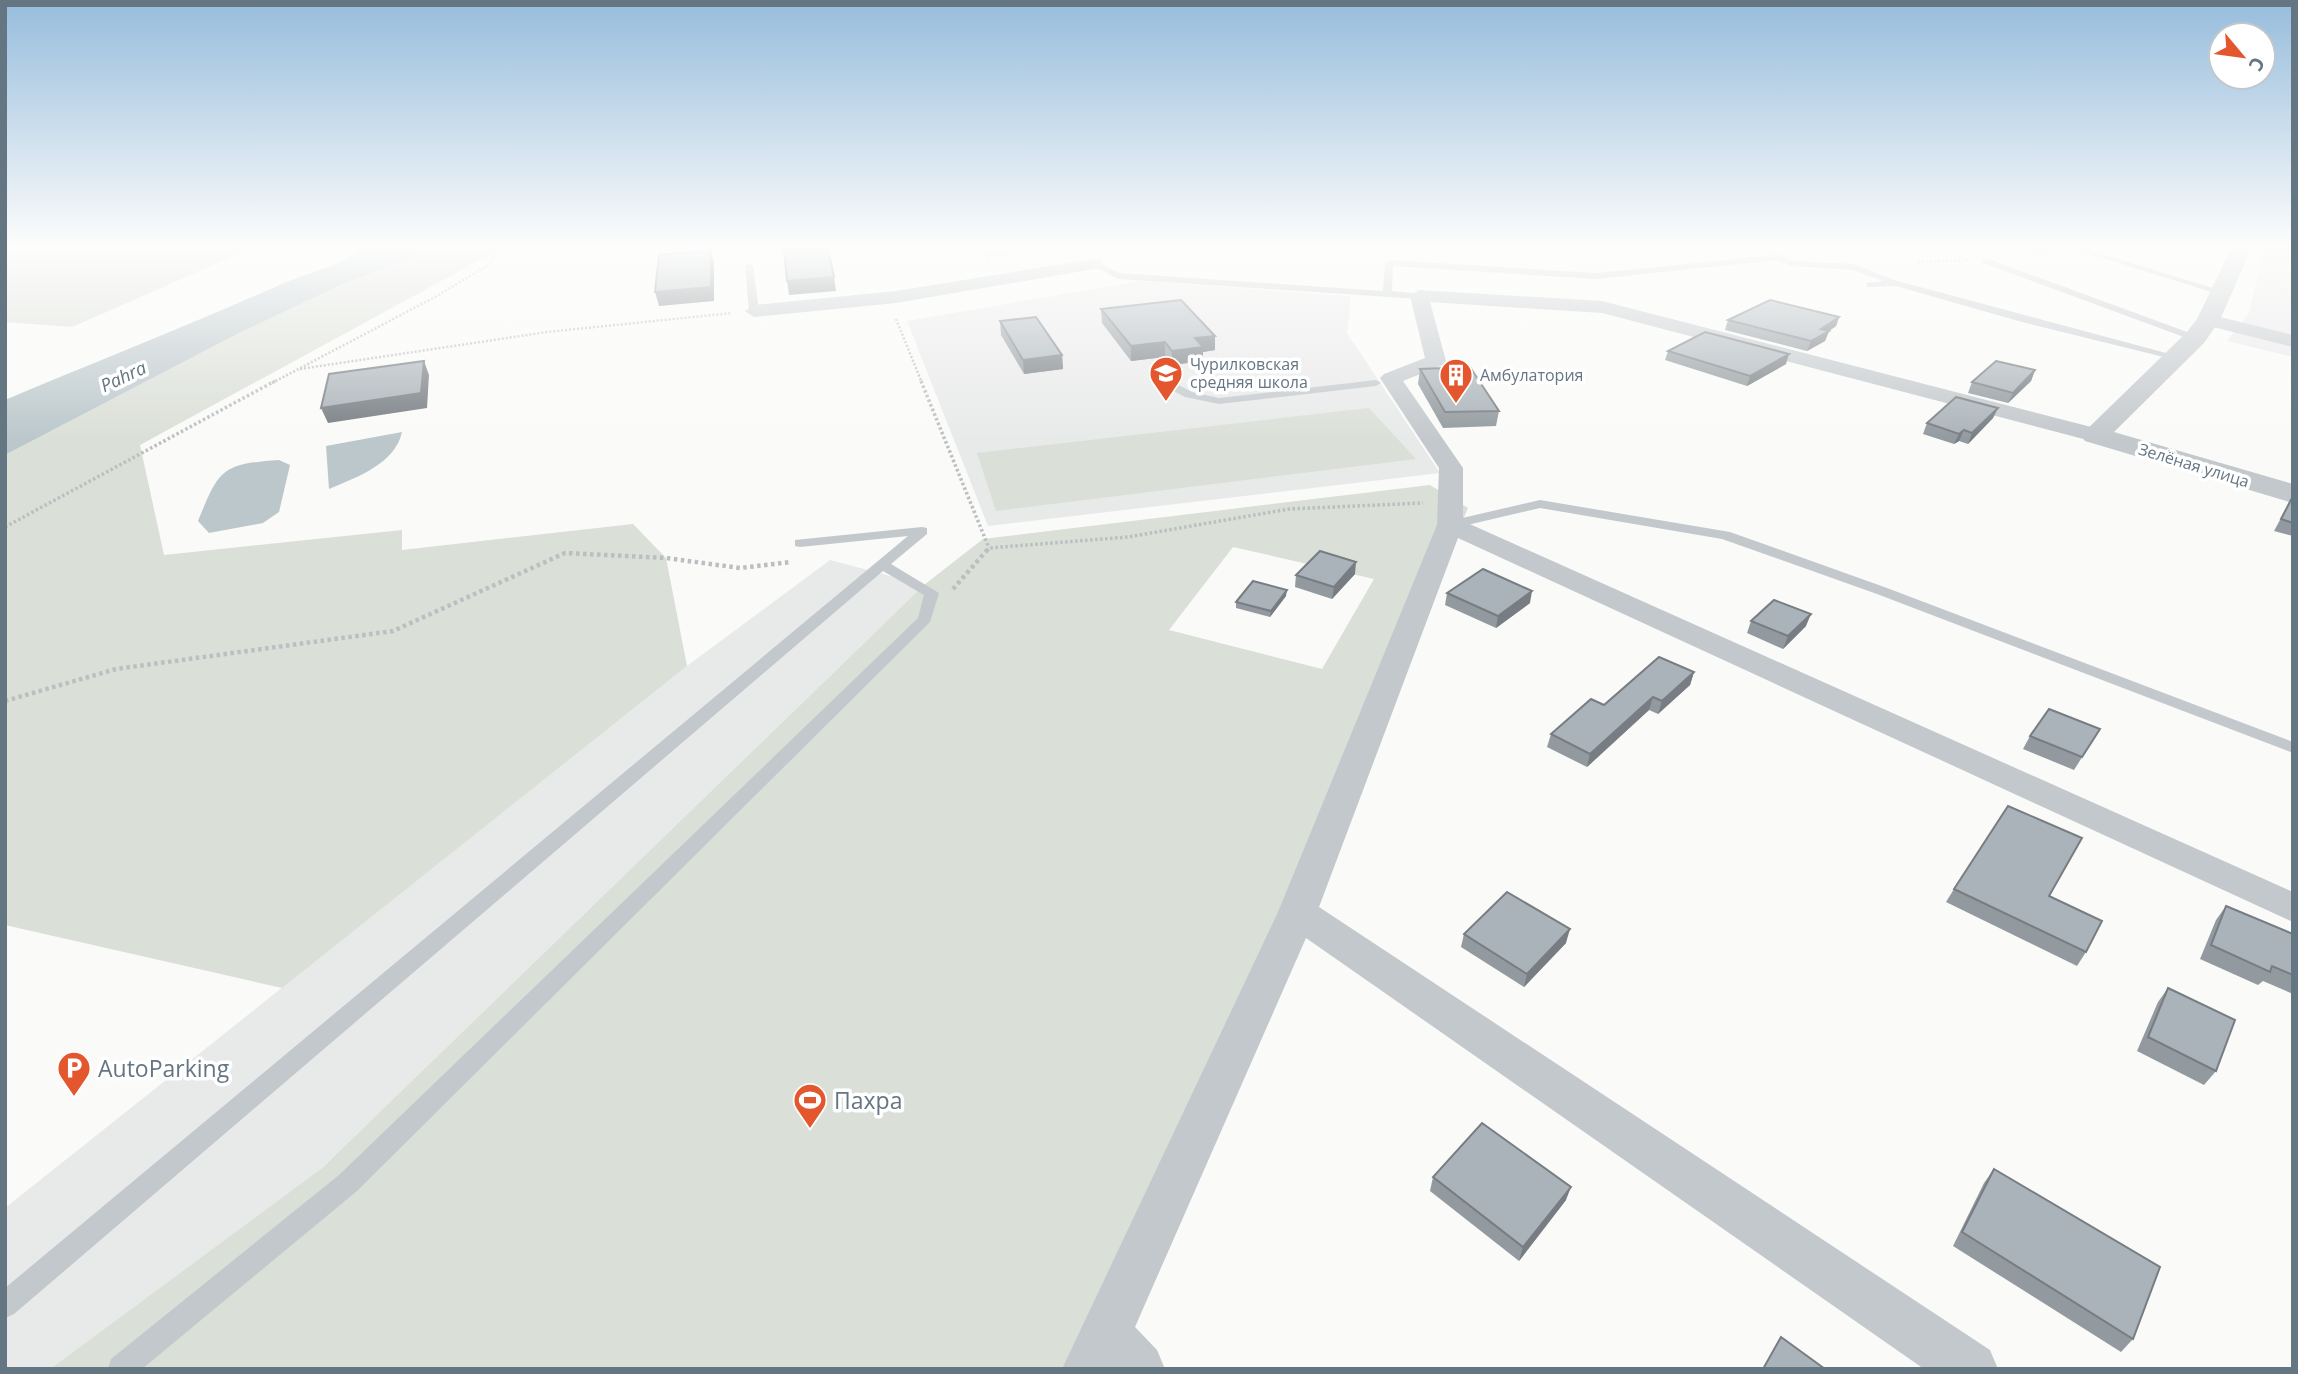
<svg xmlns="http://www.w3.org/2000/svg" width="2298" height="1374" viewBox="0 0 2298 1374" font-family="'Open Sans',sans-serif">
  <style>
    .built { fill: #e8e9e9 }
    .green { fill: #dadfd7; fill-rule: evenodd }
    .water { fill: #bbc7cb }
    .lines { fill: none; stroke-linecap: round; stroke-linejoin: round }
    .path-far2 { stroke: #bbbfc2; stroke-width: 2.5; stroke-dasharray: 2 2; stroke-linecap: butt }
    .path-far1 { stroke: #bbbfc2; stroke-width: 3.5; stroke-dasharray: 2.5 2.5; stroke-linecap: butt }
    .path { stroke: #bbbfc2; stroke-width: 4.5; stroke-dasharray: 3.5 3.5; stroke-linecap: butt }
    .service { fill: #c3c8cc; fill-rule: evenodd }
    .minor { fill: #c3c8cc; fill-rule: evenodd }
    .tertiary { fill: #c3c8cc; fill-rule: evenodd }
    .wall { fill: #929a9f }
    .shaded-wall { fill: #777d82 }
    .building { fill: #aab3b9; stroke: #777d82; stroke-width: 2 }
    .labels { text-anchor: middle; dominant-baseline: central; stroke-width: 7; stroke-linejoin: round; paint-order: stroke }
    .far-poi-label { font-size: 16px; fill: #657683; stroke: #fff; text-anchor: start }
    .far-street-label { font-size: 16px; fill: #657683; stroke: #fff }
    .far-water-label { font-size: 18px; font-style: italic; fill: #60757c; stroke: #fff }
    .near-poi-label { font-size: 23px; fill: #657683; stroke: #fff; text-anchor: start }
  </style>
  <rect width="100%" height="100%" fill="#fafaf8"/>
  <!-- built -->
  <g class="built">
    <polygon points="2264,249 2293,249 2293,357 2227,341 2249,313"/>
    <polygon points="1140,281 1351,296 1347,333 1440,473 988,526 907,321"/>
    <polygon points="830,560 924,585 322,1168 50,1369 5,1369 5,1208 687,666"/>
  </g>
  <!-- green -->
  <g class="green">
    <polygon points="5,249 250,249 72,327 5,322"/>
    <polygon points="429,249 500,249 140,445 164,555 402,530 402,550 633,524 666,558 687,666 282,988 5,925 5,455 239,333 347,282 402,262"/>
    <polygon points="1369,408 1416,459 996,511 977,453"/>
    <path d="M1430,485L1468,508L1102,1369H50L322,1168L924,585L983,539ZM1233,547L1374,579L1322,669L1169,630Z"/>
  </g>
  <!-- water -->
  <g class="water">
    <path d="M362,249H429L402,262L347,282L239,333L5,455V400C98,361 192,324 284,283C309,272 340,266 362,249Z"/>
    <path d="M402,432C395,464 357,477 329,489L326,446Z"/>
    <path d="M279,460L290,465L279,512L263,523L209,533L198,521C219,469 222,464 279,460Z"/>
  </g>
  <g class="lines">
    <!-- path-far2 -->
    <g class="path-far2">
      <polyline points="1950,249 1962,253 1959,260"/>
      <polyline points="946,250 983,250"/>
      <polyline points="2027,254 2060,249"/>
      <polyline points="988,261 986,256 1013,253"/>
      <polyline points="1918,262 1970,260"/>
      <polyline points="896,319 922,383"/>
      <polyline points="300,369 547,332 732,313"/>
      <polyline points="272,383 435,297 490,264 496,249"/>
    </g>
    <!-- path-far1 -->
    <g class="path-far1">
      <polyline points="921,381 989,548"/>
      <polyline points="5,527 275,381"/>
      <polyline points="987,551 989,548 1128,537 1289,509 1423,503"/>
    </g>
    <!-- path -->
    <g class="path">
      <polyline points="953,589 988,549"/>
      <polyline points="5,701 116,669 393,631 565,553 666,558 740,568 791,562"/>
    </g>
    <!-- service -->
    <g class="service">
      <polygon points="2074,249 2086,249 2226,292 2218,294"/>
      <polygon points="1770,251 1793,261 1854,264 1894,280 2181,357 2176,360 2022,322 1896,286 1867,287 1867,283 1883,281 1853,270 1792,266 1777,260 1596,279 1393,266 1392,291 1422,294 1424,296 1419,299 1118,279 1090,264 1097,262 1120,273 1383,291 1385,263 1389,260 1596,273 1767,256 1767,252"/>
      <polygon points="1986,258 2198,336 2200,338 2192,340 1983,263 1982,261"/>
      <polygon points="749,263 753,266 759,311 754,314 749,311 745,266"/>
      <polygon points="1149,374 1157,374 1192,392 1219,398 1376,380 1381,383 1376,386 1219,404 1185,397 1149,378"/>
      <polygon points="1540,500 1730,532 1887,588 2293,742 2293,753 1877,594 1722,539 1540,508 1450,529 1443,525 1445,522"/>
      <polygon points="922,527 927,528 927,534 891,564 939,593 930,622 357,1191 142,1369 108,1369 111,1359 339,1175 918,618 924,595 883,571 14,1314 5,1318 5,1288 908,536 800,547 795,546 795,540"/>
    </g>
    <!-- minor -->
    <g class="minor">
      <polygon points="1094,259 1100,260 1103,264 1100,268 896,303 754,317 745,311 754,305 896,291"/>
      <polygon points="1419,290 1602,301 2103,430 2107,435 2103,440 2095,442 1602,313 1430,302 1446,361 1443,365 1403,381 1463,468 1463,521 2293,892 2293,922 1458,538 1319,907 1990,1350 1998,1369 1924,1369 1306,938 1135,1327 1157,1350 1165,1369 1062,1369 1278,912 1437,525 1439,468 1380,378 1384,374 1425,358 1410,296"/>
      <polygon points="2208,314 2293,335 2293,347 2201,324 2198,320"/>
    </g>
    <!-- tertiary -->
    <polygon class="tertiary" points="2231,249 2251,249 2220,320 2204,343 2114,432 2293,484 2293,503 2085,441 2081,435 2186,333 2197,319"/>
  </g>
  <!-- wall -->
  <g class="wall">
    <polygon points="1101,309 1215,336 1215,350 1203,352 1203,361 1172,365 1165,357 1131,361 1102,323"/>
    <polygon points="1839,317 1836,326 1829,331 1825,341 1807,351 1725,330 1728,320"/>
    <polygon points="1000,321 1062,355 1063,369 1024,374 1001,335"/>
    <polygon points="1668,351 1786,364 1747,386 1665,360"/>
    <polygon points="1420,369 1499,411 1496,426 1443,428 1418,384"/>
    <polygon points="2035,370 2031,381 2008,403 1968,393 1972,382"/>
    <polygon points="1998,408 1993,418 1968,444 1959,441 1954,444 1923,434 1927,423"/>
    <polygon points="2293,496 2293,536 2274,531"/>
    <polygon points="1355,574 1332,599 1295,587 1296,575"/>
    <polygon points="1447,593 1530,603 1496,628 1445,605"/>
    <polygon points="1286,596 1270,617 1236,608 1236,602"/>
    <polygon points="1751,621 1806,626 1783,649 1747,633"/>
    <polygon points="1694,672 1690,685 1658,714 1649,710 1587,767 1547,747 1551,734 1604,705"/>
    <polygon points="2100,729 2074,770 2023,749 2030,736"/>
    <polygon points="1954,889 2086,952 2077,966 1946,902"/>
    <polygon points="2226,906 2293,934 2293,994 2263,981 2258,985 2200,959 2216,920"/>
    <polygon points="1464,934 1566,943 1524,987 1461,947"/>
    <polygon points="2168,988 2216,1071 2204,1085 2137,1051 2158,1002"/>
    <polygon points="1994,1169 2133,1339 2121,1352 1953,1246 1984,1183"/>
    <polygon points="1433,1177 1566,1200 1519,1261 1430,1191"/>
  </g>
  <!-- shaded-wall -->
  <g class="shaded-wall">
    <polygon points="711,250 714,263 714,301 659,306 655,292"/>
    <polygon points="834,277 836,291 789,295 787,281"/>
    <polygon points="1839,317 1836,326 1829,331 1825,341 1807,351 1811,341 1821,329"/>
    <polygon points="1215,336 1215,350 1203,352 1203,361 1172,365 1172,351 1195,338"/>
    <polygon points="1165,342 1165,357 1131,361 1131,346"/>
    <polygon points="1789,354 1786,364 1747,386 1750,376"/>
    <polygon points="1062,355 1063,369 1024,374 1023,360"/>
    <polygon points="424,361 429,375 427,408 328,423 321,408"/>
    <polygon points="2035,370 2031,381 2008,403 2013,393"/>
    <polygon points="1998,408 1993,418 1968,444 1972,433"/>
    <polygon points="1964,430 1959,441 1954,444 1959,434"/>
    <polygon points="1356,562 1355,574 1332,599 1334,587"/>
    <polygon points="1287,590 1286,596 1270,617 1271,611"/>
    <polygon points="1532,591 1530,603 1496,628 1498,616"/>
    <polygon points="1811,614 1806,626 1783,649 1788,636"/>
    <polygon points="1694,672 1690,685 1658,714 1662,701"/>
    <polygon points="1653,697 1649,710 1587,767 1590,754"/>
    <polygon points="1570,929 1566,943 1524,987 1527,974"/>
    <polygon points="1571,1187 1566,1200 1519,1261 1523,1247"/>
  </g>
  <!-- building -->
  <g class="building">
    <polygon points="784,249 828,249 834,277 787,281"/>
    <polygon points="711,250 711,287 655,292 659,255"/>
    <polygon points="1181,300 1215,336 1195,338 1203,347 1172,351 1165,342 1131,346 1101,309"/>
    <polygon points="1770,300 1839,317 1821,329 1829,331 1811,341 1728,320"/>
    <polygon points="1036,317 1062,355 1023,360 1000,321"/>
    <polygon points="1705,332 1789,354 1750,376 1668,351"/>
    <polygon points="424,361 421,393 321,408 329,374"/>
    <polygon points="1996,361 2035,370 2013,393 1972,382"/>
    <polygon points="1470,367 1499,411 1445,412 1420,369"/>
    <polygon points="1956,397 1998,408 1972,433 1964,430 1959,434 1927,423"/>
    <polygon points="2293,496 2293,523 2281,519"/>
    <polygon points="1320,551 1356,562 1334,587 1296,575"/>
    <polygon points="1483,569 1532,591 1498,616 1447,593"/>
    <polygon points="1253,581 1287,590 1271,611 1236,602"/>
    <polygon points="1774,600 1811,614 1788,636 1751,621"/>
    <polygon points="1659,657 1694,672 1662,701 1653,697 1590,754 1551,734 1591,699 1604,705"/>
    <polygon points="2049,709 2100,729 2082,757 2030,736"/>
    <polygon points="2008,806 2082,838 2049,896 2102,921 2086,952 1954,889"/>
    <polygon points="1507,892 1570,929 1527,974 1464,934"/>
    <polygon points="2226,906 2293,934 2293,975 2272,966 2270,972 2211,945"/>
    <polygon points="2168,988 2235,1020 2216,1071 2148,1037"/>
    <polygon points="1482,1123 1571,1187 1523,1247 1433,1177"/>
    <polygon points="1994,1169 2160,1267 2133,1339 1962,1232"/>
    <polygon points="1781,1337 1825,1369 1763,1369"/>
  </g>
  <!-- sky -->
  <linearGradient id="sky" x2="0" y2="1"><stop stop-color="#96bcdc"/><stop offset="0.56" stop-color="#fdfdfc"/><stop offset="1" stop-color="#fdfdfc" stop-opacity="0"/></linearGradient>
  <rect width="2298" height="441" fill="url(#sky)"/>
  <!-- icons -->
  <defs>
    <symbol id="school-pin" viewBox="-11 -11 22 30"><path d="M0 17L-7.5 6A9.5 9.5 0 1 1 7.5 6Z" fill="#e4572e" stroke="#fff"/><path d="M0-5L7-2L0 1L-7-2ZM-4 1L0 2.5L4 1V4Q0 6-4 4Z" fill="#fff"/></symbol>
    <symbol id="building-pin" viewBox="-11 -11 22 30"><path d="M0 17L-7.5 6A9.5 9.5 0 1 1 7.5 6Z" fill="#e4572e" stroke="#fff"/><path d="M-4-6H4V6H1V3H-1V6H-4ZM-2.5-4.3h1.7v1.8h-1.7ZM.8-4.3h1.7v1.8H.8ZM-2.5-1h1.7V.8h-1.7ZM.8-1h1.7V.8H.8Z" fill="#fff"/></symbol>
    <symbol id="parking-pin" viewBox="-11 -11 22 30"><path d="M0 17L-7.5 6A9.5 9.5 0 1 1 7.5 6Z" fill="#e4572e" stroke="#fff"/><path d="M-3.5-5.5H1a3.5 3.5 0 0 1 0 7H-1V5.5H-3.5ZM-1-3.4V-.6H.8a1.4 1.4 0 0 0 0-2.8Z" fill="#fff"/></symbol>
    <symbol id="stadium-pin" viewBox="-11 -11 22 30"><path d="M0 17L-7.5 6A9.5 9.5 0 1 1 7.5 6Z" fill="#e4572e" stroke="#fff"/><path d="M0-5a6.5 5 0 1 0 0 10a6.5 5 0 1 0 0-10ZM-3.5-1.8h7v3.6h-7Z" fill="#fff"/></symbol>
  </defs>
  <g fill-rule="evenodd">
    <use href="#school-pin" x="1147" y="354" width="38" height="52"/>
    <use href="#building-pin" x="1437" y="356" width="38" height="52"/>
    <use href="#parking-pin" x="55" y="1049" width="38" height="52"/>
    <use href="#stadium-pin" x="791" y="1081" width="38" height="52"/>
  </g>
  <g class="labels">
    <!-- far-poi labels -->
    <g class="far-poi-label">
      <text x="1190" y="364">Чурилковская<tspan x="1190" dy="18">средняя школа</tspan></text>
      <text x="1480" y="375">Амбулатория</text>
    </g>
    <!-- far-street labels -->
    <g class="far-street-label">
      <text transform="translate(2194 465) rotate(17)">Зелёная улица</text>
    </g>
    <!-- far-water labels -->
    <g class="far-water-label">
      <text transform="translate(123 376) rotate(-25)">Pahra</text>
    </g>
    <!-- near-poi labels -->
    <g class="near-poi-label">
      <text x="98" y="1068">AutoParking</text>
      <text x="834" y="1100">Пахра</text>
    </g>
  </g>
  <!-- border -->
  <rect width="2298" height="1374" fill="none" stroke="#657683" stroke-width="14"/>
  <!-- north arrow -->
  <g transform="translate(2242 56) rotate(119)"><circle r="33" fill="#ffffff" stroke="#c1c8cd" stroke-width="2"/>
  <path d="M0-5L12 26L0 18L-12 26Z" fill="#e4572e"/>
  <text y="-10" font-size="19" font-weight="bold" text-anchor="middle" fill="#657683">С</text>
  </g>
</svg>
